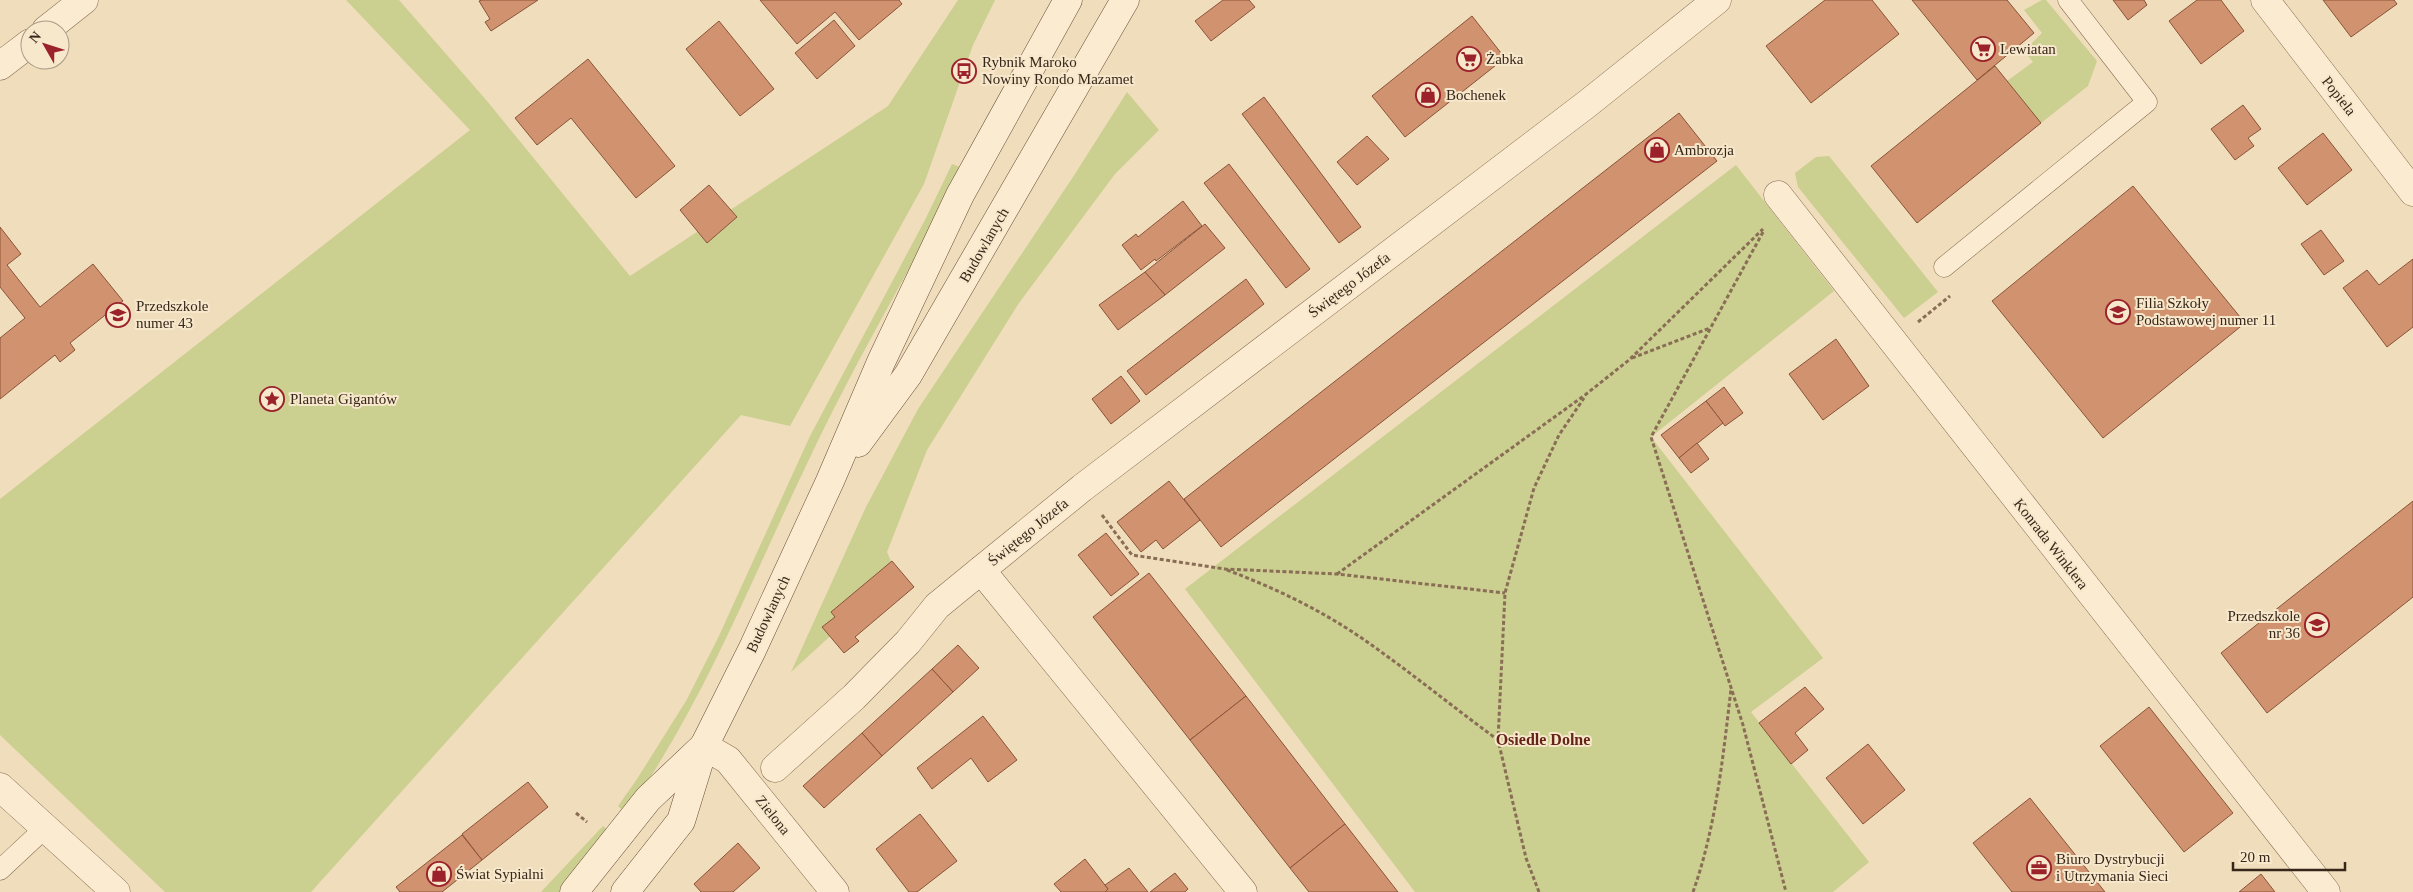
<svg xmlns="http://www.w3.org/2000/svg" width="2413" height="892" viewBox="0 0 2413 892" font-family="Georgia,serif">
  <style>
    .green { fill: #cbcf90 }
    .building { fill: #d1926f; stroke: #895439 }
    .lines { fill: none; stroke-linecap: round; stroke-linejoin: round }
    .lane-casing { stroke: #896d55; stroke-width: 21 }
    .street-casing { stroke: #896d55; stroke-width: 29 }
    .secondary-casing { stroke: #6a4e38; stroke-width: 29 }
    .path { stroke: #896d55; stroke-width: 3; stroke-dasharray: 4 2.5; stroke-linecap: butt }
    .lane { stroke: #fbebd0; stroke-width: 20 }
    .street { stroke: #fbebd0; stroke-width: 28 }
    .secondary { stroke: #fbebd0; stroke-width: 28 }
    .labels { text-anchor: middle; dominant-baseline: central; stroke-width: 4; stroke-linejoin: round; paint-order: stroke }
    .poi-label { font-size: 15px; fill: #37261a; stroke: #f7e8cc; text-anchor: start }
    .street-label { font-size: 15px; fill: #37261a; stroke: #f7e8cc }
    .neighbourhood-label { font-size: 16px; font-weight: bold; fill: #662317; stroke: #f7e8cc }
  </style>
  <rect width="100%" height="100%" fill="#f0ddbc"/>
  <!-- green -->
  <g class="green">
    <polygon points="346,0 399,0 487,101 630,276 888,106 958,0 995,0 973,45 924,184 790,426 741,415 311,892 165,892 0,735 0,499 470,130"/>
    <polygon points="2042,0 2046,0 2097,61 2088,86 2041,123 2007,81 2033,62 2024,51 2042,33 2024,10"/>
    <polygon points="1127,92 1159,130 1115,174 1019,303 927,450 887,552 897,575 791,672 866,507 918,409 1073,177"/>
    <polygon points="1829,156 1938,292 1904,318 1798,187 1795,173 1816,157"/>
    <path d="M952,164L960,167L945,204C897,291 847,378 805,468C749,585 702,707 626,813L618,806L637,779L686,701L718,638L810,436L926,218Z"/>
    <polygon points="1736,165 1834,291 1651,437 1823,658 1751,712 1869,862 1833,892 1415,892 1185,589"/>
    <polygon points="603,826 610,832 559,892 541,892"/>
  </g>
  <!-- building -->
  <g class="building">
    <polygon points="482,0 538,0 491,31 485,22 490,19 479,1"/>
    <polygon points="760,0 899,0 902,4 859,40 835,12 797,44"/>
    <polygon points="1223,0 1249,0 1255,7 1211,41 1195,21"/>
    <polygon points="1825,0 1872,0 1899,34 1811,103 1766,46"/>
    <polygon points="1912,0 2007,0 2034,33 1977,80"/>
    <polygon points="2113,0 2144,0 2147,5 2128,20"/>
    <polygon points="2197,0 2221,0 2244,31 2201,64 2169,21"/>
    <polygon points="2323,0 2394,0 2397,4 2351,37"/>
    <polygon points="1472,16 1505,58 1405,137 1372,96"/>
    <polygon points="834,20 855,46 817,79 795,53"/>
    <polygon points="719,21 774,89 740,116 686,49"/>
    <polygon points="588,59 675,166 636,198 571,118 537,145 515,118"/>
    <polygon points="1995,66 2041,123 1917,223 1871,166"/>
    <polygon points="1264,97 1361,227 1339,243 1242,114"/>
    <polygon points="2243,105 2261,129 2248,138 2254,146 2235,160 2211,129"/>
    <polygon points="1679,113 1717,161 1221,547 1184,499"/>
    <polygon points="2323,133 2352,170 2307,205 2278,168"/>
    <polygon points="1367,136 1389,159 1357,185 1337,162"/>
    <polygon points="1229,164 1310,269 1286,288 1204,183"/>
    <polygon points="709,185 737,217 707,243 680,210"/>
    <polygon points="2133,186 2245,323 2103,438 1992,301"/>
    <polygon points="1183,201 1202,226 1156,261 1155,259 1141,270 1122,245 1136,234 1138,237"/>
    <polygon points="1205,224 1225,248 1165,295 1145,272"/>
    <polygon points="0,227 21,254 7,265 40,307 93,264 123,301 70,343 75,350 60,362 55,355 0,399 0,338 25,318 0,287"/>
    <polygon points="2321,230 2344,261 2324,275 2301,244"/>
    <polygon points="2413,259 2413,327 2387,347 2343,288 2367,270 2379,285"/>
    <polygon points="1145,272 1165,295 1118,330 1099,305"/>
    <polygon points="1246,279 1264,304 1146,395 1127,371"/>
    <polygon points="1836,339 1869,386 1823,420 1789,374"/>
    <polygon points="1121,376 1140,401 1111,424 1092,399"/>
    <polygon points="1724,387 1743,413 1725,426 1706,401"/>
    <polygon points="1706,401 1723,423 1679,458 1661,435"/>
    <polygon points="1697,443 1709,459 1691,473 1679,458"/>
    <polygon points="1169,481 1200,520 1163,549 1156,540 1141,552 1117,522"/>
    <polygon points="2413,501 2413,597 2267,713 2221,653"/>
    <polygon points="1106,533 1139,574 1111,596 1078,555"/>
    <polygon points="892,561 914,587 855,637 859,641 844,653 822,627 835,617 831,612"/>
    <polygon points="1149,573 1246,696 1190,740 1093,617"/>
    <polygon points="958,645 979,668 953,692 932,669"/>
    <polygon points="932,669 953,692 882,756 862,733"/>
    <polygon points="1805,687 1824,709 1795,733 1808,750 1791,764 1759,723"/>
    <polygon points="1246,696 1345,824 1290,868 1190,740"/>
    <polygon points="2149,707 2233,813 2184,852 2100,746"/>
    <polygon points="983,716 1017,760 988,782 971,758 932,789 917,768"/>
    <polygon points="862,733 882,756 824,808 803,786"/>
    <polygon points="1868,744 1905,790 1863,824 1826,778"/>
    <polygon points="528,782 548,807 482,860 462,834"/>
    <polygon points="2030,798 2105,892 2012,892 1973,843"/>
    <polygon points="920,814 957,861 917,892 909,892 876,849"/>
    <polygon points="1345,824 1398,892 1309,892 1290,868"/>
    <polygon points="462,835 482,860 442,892 400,892 396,887"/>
    <polygon points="738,843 760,868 733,892 701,892 694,884"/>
    <polygon points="1085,859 1108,889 1105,892 1061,892 1054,884"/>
    <polygon points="1129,868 1148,892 1105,892 1108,889 1105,885"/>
    <polygon points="1175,873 1188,889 1185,892 1150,892"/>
    <polygon points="2261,874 2275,892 2239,892"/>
  </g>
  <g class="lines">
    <defs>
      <g id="lane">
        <polyline points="1944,267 2147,102 2068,0"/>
        <polyline points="0,870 45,828"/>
      </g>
      <g id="street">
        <polyline points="2265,0 2413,192"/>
        <polyline points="46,30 84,0"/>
        <polyline points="0,66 30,43"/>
        <polyline points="1778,195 2326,892"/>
        <polyline points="981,570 1243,892"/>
        <polyline points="704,746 728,760 835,892"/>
        <polyline points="775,768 854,697 908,642 937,606 981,570 1082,488 1587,104 1717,0"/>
        <polyline points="0,787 116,892"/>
      </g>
      <g id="secondary">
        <polyline points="858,443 908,375 1125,0"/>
        <polyline points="574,892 648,799 703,747"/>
        <polyline points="625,892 681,821 704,746 752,650 830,481 881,362 960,195 1068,0"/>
      </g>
    </defs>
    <!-- lane casing -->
    <use href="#lane" class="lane-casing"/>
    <!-- street casing -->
    <use href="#street" class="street-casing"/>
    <!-- secondary casing -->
    <use href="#secondary" class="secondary-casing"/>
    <!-- path -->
    <g class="path">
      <polyline points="1763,232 1651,437 1743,725 1786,892"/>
      <polyline points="1918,322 1950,296"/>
      <polyline points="1632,358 1710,328"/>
      <polyline points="1102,515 1132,555 1225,569 1337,574 1505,593"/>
      <path d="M1227,570C1275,588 1321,610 1363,639C1409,671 1453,707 1498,740"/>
      <polyline points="1337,574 1585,395 1629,360 1763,229"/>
      <polyline points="576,813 587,822"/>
      <polyline points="1539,892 1526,858 1498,740 1505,593 1534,488 1559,435 1584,398"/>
      <path d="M1693,892C1716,827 1723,757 1731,689"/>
    </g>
    <!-- lane -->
    <use href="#lane" class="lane"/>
    <!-- street -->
    <use href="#street" class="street"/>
    <!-- secondary -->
    <use href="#secondary" class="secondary"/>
  </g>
  <!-- icons -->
  <defs>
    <symbol id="supermarket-ring" viewBox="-11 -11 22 22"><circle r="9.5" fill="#f7e8cc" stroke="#9b212a" stroke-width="1.5"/><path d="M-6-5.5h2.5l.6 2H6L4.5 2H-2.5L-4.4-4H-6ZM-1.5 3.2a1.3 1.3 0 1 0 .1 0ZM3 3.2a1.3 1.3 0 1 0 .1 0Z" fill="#9b212a"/></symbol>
    <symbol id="bus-ring" viewBox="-11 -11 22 22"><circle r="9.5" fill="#f7e8cc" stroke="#9b212a" stroke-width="1.5"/><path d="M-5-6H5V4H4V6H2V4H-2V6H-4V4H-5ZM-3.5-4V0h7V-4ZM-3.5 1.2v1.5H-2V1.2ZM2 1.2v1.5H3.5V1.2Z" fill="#9b212a"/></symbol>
    <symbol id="shop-ring" viewBox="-11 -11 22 22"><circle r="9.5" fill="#f7e8cc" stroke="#9b212a" stroke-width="1.5"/><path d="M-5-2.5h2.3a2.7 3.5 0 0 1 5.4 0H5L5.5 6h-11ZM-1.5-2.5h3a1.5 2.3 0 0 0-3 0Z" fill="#9b212a"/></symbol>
    <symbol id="school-ring" viewBox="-11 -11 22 22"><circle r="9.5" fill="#f7e8cc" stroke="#9b212a" stroke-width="1.5"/><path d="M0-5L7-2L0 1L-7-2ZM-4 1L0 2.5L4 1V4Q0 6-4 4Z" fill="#9b212a"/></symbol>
    <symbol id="sight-ring" viewBox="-11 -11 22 22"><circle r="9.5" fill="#f7e8cc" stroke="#9b212a" stroke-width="1.5"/><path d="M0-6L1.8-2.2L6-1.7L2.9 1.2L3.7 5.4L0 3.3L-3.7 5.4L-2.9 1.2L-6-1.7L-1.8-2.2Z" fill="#9b212a"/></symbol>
    <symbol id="office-ring" viewBox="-11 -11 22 22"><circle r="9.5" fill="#f7e8cc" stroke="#9b212a" stroke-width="1.5"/><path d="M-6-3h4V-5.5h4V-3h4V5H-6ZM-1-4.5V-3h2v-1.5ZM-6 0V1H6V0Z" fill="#9b212a"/></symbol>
  </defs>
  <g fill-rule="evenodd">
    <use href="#supermarket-ring" x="1969" y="35" width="28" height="28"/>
    <use href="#supermarket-ring" x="1455" y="45" width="28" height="28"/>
    <use href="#bus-ring" x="950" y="57" width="28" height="28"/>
    <use href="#shop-ring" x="1414" y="81" width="28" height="28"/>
    <use href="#shop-ring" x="1643" y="136" width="28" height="28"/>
    <use href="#school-ring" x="2104" y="298" width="28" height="28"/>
    <use href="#school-ring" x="104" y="301" width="28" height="28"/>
    <use href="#sight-ring" x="258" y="385" width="28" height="28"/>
    <use href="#school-ring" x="2303" y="611" width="28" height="28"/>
    <use href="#office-ring" x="2025" y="854" width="28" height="28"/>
    <use href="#shop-ring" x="425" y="860" width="28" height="28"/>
  </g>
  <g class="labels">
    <!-- poi labels -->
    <g class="poi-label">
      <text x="2000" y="49">Lewiatan</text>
      <text x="1486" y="59">Żabka</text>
      <text x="982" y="62">Rybnik Maroko<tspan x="982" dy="17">Nowiny Rondo Mazamet</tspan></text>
      <text x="1446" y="95">Bochenek</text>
      <text x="1674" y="150">Ambrozja</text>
      <text x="2136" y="303">Filia Szkoły<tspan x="2136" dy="17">Podstawowej numer 11</tspan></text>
      <text x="136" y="306">Przedszkole<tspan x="136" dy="17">numer 43</tspan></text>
      <text x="290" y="399">Planeta Gigantów</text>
      <text x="2300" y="616" text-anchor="end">Przedszkole<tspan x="2300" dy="17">nr 36</tspan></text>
      <text x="2056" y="859">Biuro Dystrybucji<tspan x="2056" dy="17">i Utrzymania Sieci</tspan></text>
      <text x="456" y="874">Świat Sypialni</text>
    </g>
    <!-- street labels -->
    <g class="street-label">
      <text transform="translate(2339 96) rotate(52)">Popiela</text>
      <text transform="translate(984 245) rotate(-60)">Budowlanych</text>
      <text transform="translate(1349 285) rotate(-37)">Świętego Józefa</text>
      <text transform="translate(1028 532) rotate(-39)">Świętego Józefa</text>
      <text transform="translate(2051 544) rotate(52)">Konrada Winklera</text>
      <text transform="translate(768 614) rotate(-65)">Budowlanych</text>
      <text transform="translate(773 815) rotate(51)">Zielona</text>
    </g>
    <!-- neighbourhood labels -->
    <g class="neighbourhood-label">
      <text x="1543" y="739">Osiedle Dolne</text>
    </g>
  </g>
  <!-- north arrow -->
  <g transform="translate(45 45) rotate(309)"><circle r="24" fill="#f7e8cc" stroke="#aa9a85"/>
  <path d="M0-4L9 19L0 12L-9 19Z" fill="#9b212a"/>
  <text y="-8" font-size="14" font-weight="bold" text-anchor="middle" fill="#37261a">N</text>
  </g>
  <!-- scale -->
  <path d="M2233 862v8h112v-8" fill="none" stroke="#37261a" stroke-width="2.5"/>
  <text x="2240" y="862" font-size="15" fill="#37261a" stroke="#f7e8cc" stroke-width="4" paint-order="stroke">20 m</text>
</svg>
